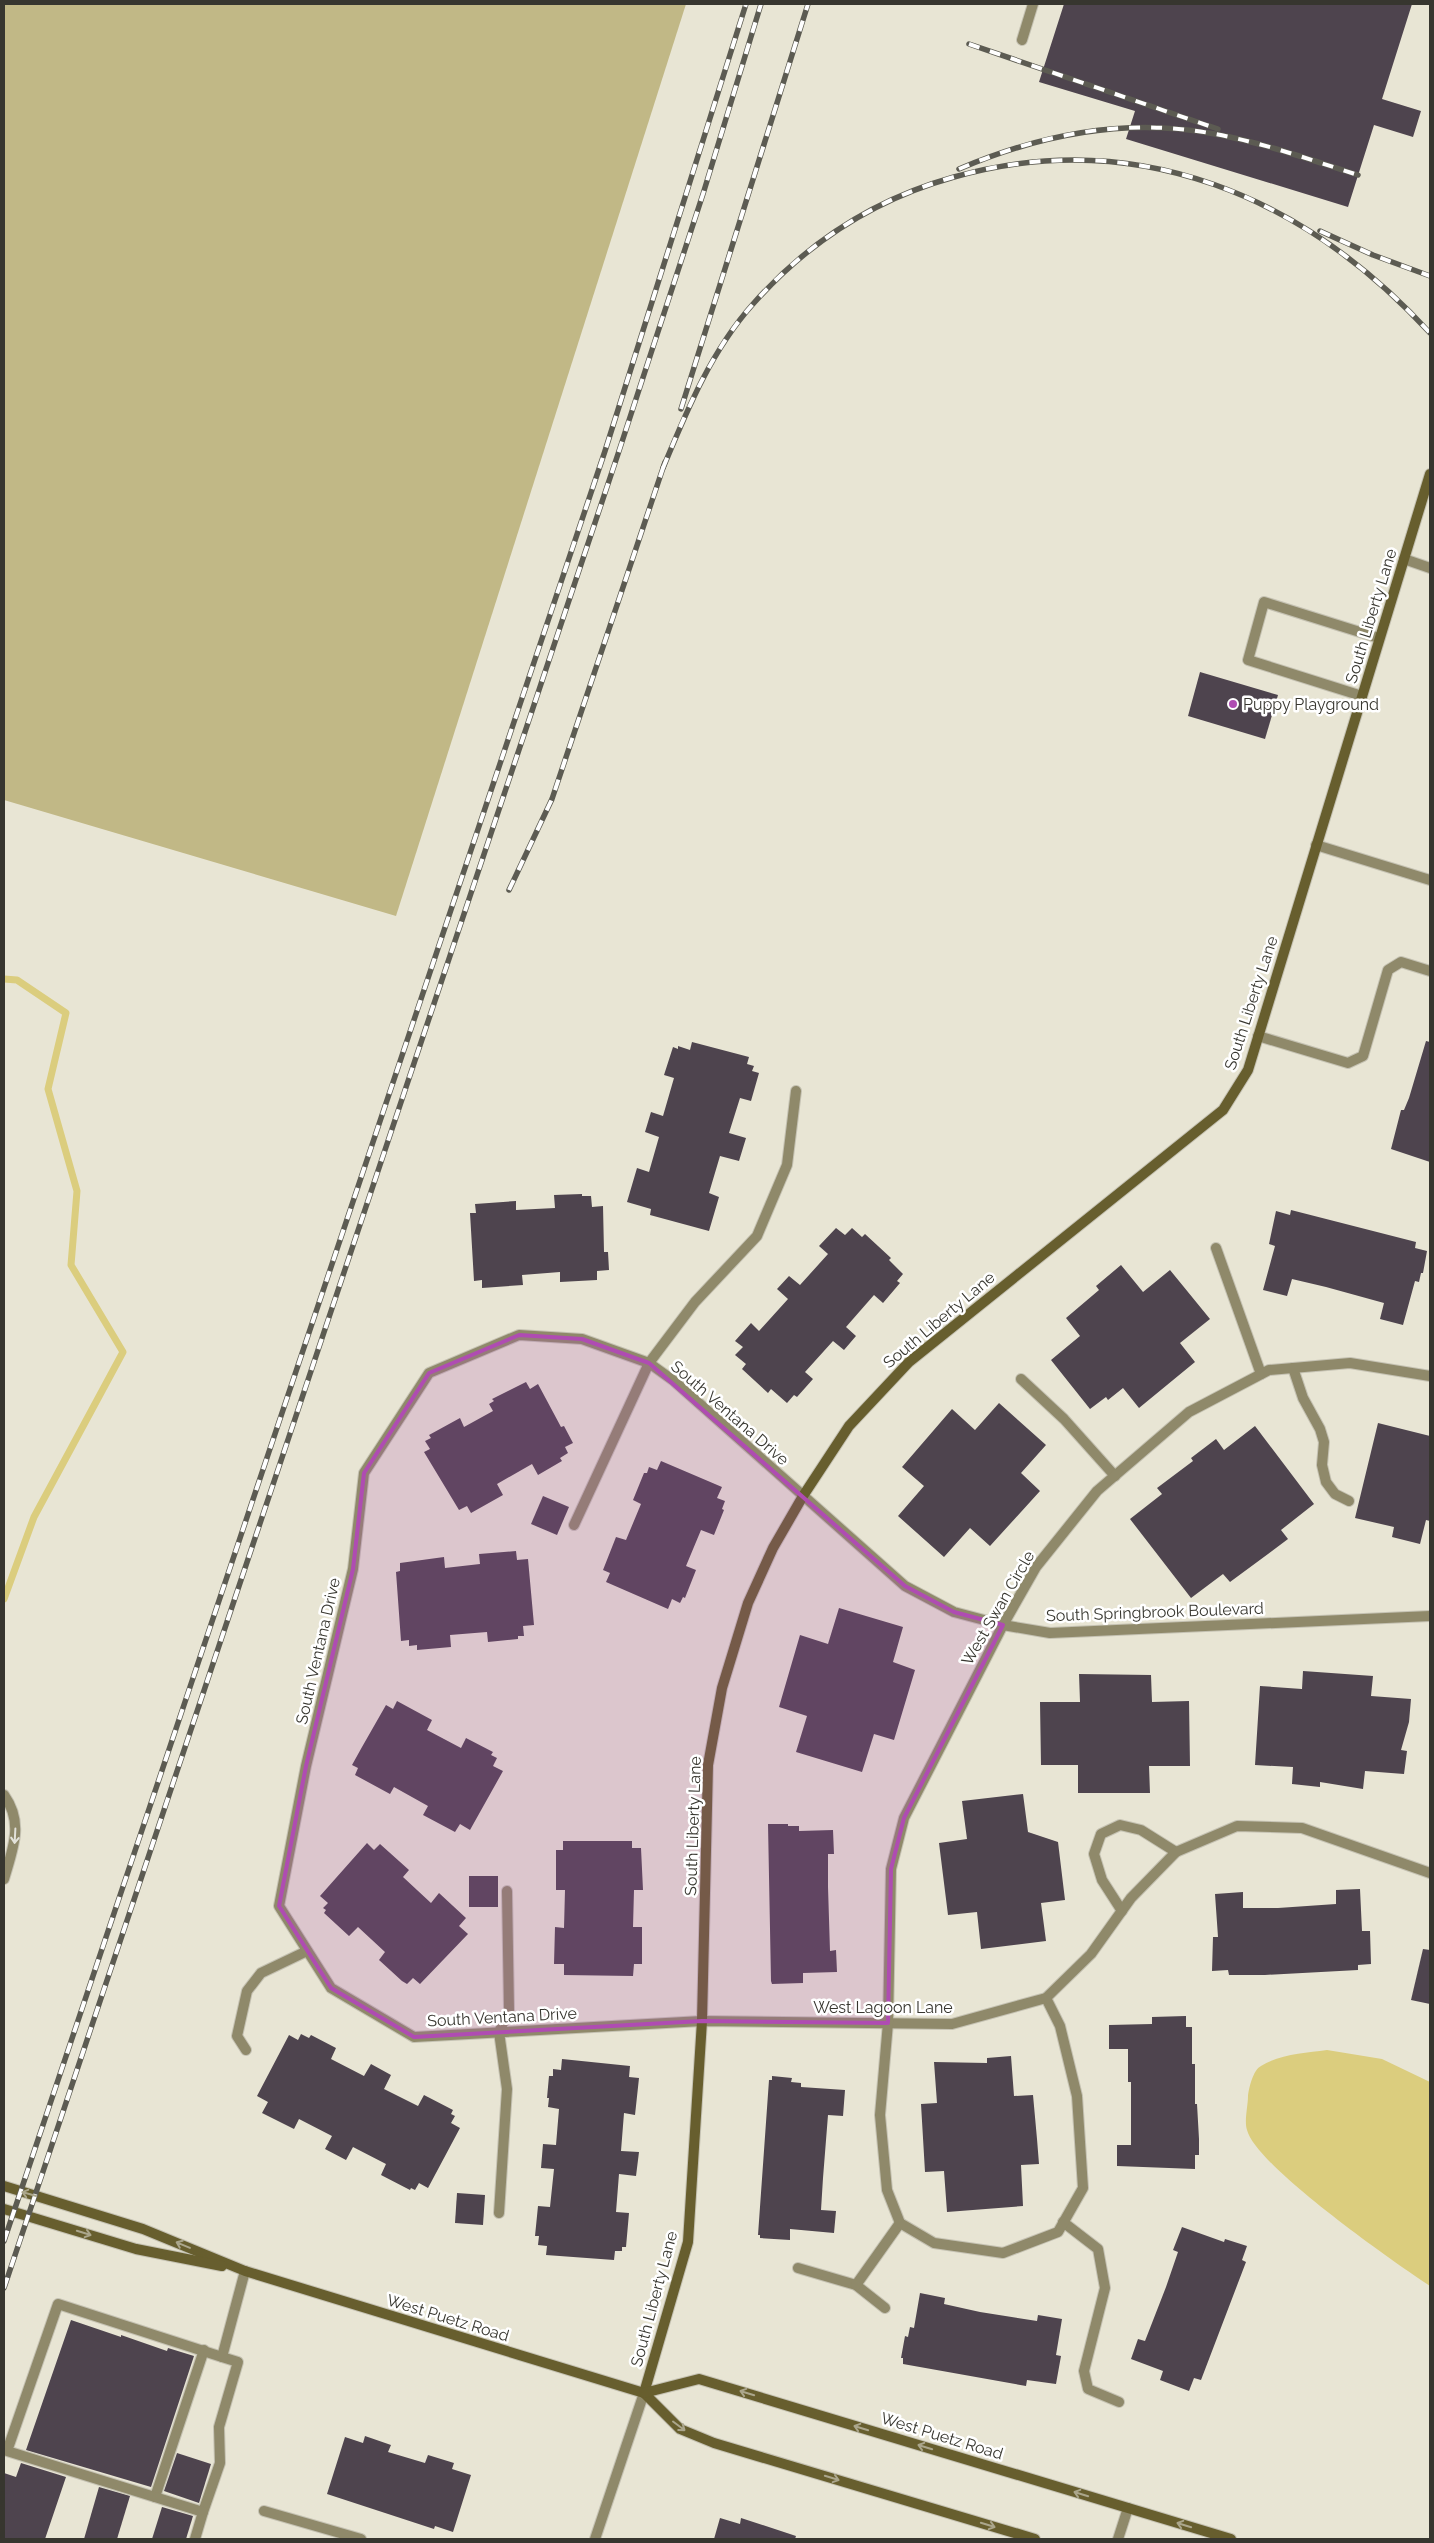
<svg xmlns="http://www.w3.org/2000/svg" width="1434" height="2543" viewBox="0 0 1434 2543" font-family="Raleway,sans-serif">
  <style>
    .green { fill: #c1b886 }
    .water { fill: #dbcd7e }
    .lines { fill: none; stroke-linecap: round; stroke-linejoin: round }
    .stream { stroke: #dbcd7e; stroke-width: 7 }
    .building { fill: #4e444e }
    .lane-casing { stroke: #c5c2b3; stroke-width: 12 }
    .street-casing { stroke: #c5c2b3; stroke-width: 12 }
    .secondary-casing { stroke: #c5c2b3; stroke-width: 12 }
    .lane { stroke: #8f896a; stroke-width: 10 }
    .street { stroke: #8f896a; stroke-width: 10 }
    .secondary { stroke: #675e2e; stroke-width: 10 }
    .rail-casing { stroke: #5c5b52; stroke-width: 5.5 }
    .rail { stroke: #fff; stroke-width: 4; stroke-dasharray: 11; stroke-linecap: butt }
    .oneway { stroke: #e3e2da }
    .oneway2 { stroke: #aba68c }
    .marked { fill: #af4cb2; fill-opacity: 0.2; stroke: #af4cb2; stroke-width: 4; stroke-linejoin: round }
    .poi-dot { fill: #af4cb2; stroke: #fff; stroke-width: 2 }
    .labels { text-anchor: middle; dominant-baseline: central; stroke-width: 5; stroke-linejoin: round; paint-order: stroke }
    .street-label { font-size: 16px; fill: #37362f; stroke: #fff }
    .poi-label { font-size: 16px; fill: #37362f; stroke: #fff; text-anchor: start }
  </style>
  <rect width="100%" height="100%" fill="#e8e5d4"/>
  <!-- green -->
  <polygon class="green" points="4,4 686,4 396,916 4,800"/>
  <!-- water -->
  <path class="water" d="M1327,2050L1382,2059L1430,2082V2286C1395,2263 1256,2166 1247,2130C1244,2121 1248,2106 1248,2096C1249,2088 1253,2070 1261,2066C1280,2054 1305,2053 1327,2050Z"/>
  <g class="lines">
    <!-- stream -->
    <polyline class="stream" points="4,979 17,980 66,1013 48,1089 77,1191 71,1265 123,1352 34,1517 4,1599"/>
  </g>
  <!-- building -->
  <g class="building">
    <polygon points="1064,4 1412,4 1382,99 1421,111 1413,137 1374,125 1348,207 1126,139 1135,111 1039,82"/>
    <polygon points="1200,672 1278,695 1265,739 1188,716"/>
    <polygon points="1426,1041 1430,1042 1430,1162 1391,1149 1401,1110 1404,1110 1409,1098"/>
    <polygon points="692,1042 749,1057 747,1064 754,1066 752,1071 759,1073 751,1101 740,1098 729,1133 746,1138 739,1161 720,1156 709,1193 719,1197 709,1231 650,1215 651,1209 627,1202 637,1168 649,1172 659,1137 645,1132 651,1112 663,1116 674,1078 664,1075 673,1047 678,1049 678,1046 690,1050"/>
    <polygon points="582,1194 582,1196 591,1196 592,1207 603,1206 604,1252 608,1252 609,1270 597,1271 597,1280 560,1282 560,1272 522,1275 523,1285 482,1288 482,1280 474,1281 470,1213 476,1213 475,1204 516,1201 516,1210 555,1208 554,1195"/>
    <polygon points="1291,1210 1416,1242 1415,1248 1427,1251 1423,1273 1421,1273 1419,1282 1415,1281 1403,1325 1380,1319 1384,1303 1326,1287 1292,1279 1287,1296 1263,1290 1275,1246 1269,1244 1276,1211 1290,1215"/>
    <polygon points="836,1228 845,1235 852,1228 862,1237 865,1234 891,1258 889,1260 903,1274 897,1281 900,1283 883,1303 874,1295 846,1327 856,1336 844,1350 833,1341 805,1372 813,1379 797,1397 794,1395 787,1403 771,1389 768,1393 742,1369 746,1364 735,1355 743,1347 735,1341 751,1323 759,1331 788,1299 777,1289 789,1276 800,1285 828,1254 819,1246"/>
    <polygon points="1121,1265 1143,1292 1170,1270 1210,1319 1180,1343 1195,1362 1139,1408 1123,1388 1108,1400 1106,1397 1090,1409 1051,1360 1080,1336 1066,1318 1099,1290 1096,1286"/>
    <polygon points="526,1382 530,1389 538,1384 561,1427 564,1426 573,1443 565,1447 568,1453 560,1458 562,1461 538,1475 532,1464 497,1484 503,1495 471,1513 467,1506 459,1510 424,1452 430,1449 425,1441 431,1438 429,1435 460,1418 464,1427 493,1411 489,1404 494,1401 492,1399"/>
    <polygon points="999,1403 1046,1445 1021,1473 1040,1491 990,1546 970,1528 944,1557 898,1516 924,1486 902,1467 952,1409 975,1430"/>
    <polygon points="1378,1423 1430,1436 1430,1521 1426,1520 1420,1544 1392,1537 1394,1527 1355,1518"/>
    <polygon points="1255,1426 1314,1504 1281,1530 1288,1539 1268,1554 1230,1582 1223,1574 1191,1598 1130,1519 1162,1494 1157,1488 1193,1461 1191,1458 1216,1439 1224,1450"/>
    <polygon points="661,1461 722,1487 717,1498 725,1501 722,1509 724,1510 714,1535 701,1530 686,1566 696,1570 685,1598 683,1597 680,1603 672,1599 668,1609 606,1582 610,1573 603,1570 616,1537 626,1540 641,1504 633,1500 644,1473 647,1473 649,1467 657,1470"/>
    <polygon points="543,1496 569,1507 557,1535 531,1524"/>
    <polygon points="516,1551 517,1560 528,1559 534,1625 523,1626 524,1636 518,1636 518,1639 488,1642 487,1632 450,1635 451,1647 417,1650 417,1645 409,1646 409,1640 401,1641 396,1572 400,1571 400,1563 444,1557 445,1568 480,1564 479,1554"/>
    <polygon points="839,1608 903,1627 893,1662 915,1670 894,1740 874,1734 862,1772 796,1752 807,1716 779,1707 800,1635 828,1644"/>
    <polygon points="1303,1671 1373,1676 1371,1696 1411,1699 1409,1722 1401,1750 1407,1751 1404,1774 1365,1771 1363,1789 1320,1782 1320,1787 1292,1784 1293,1767 1255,1765 1260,1686 1302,1689"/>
    <polygon points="1079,1674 1151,1675 1152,1702 1189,1701 1190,1766 1149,1766 1150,1793 1078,1793 1078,1765 1041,1765 1040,1702 1080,1702"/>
    <polygon points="397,1701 432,1720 427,1730 461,1748 466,1738 493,1752 491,1755 497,1758 493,1766 503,1771 470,1830 460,1824 455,1832 423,1815 428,1806 394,1787 390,1794 355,1775 358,1768 352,1765 362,1747 386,1705 393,1709"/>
    <polygon points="1023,1794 1028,1832 1058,1842 1065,1900 1041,1903 1046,1941 981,1949 977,1912 948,1915 939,1843 967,1839 962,1801"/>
    <polygon points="768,1824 788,1824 788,1826 799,1826 799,1831 833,1830 834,1854 828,1854 828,1887 830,1951 836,1950 837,1972 803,1973 803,1983 772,1984 771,1981"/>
    <polygon points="563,1841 632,1841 632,1848 641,1848 643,1890 634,1890 633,1927 642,1927 642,1964 634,1964 633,1976 564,1975 564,1964 554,1964 555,1927 564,1928 565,1890 556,1890 556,1850 563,1850"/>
    <polygon points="367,1843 374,1850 380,1844 409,1870 403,1877 431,1903 439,1893 466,1918 459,1926 468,1934 420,1984 413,1978 407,1984 402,1981 379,1960 385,1952 358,1927 349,1936 324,1913 326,1910 323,1908 328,1903 320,1896"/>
    <rect x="469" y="1876" width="29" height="31"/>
    <polygon points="1360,1889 1362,1931 1370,1931 1371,1964 1358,1965 1358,1970 1265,1975 1229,1975 1228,1970 1212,1971 1213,1937 1218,1937 1215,1894 1243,1892 1243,1908 1278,1908 1336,1904 1336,1890"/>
    <polygon points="1423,1949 1430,1950 1430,2004 1411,2000"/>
    <polygon points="1186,2016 1186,2027 1192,2027 1192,2064 1195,2064 1195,2104 1197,2104 1199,2139 1199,2155 1195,2155 1195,2169 1117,2166 1117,2145 1131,2145 1131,2082 1128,2082 1128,2049 1109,2049 1109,2025 1152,2024 1152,2017"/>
    <polygon points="301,2034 309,2038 311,2035 336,2048 331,2059 364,2076 371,2064 391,2075 384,2089 418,2106 424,2095 453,2110 451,2114 455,2116 451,2123 460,2128 428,2188 419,2183 415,2190 411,2188 410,2190 381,2175 386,2164 353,2147 346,2160 325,2149 332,2136 299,2119 294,2129 262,2113 268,2102 257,2096 289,2035 298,2040"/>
    <polygon points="1011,2056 1014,2096 1033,2095 1037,2139 1039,2164 1021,2165 1023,2206 947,2212 944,2171 925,2172 921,2104 937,2103 934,2062 987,2063 987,2058"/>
    <polygon points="562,2059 630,2066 629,2077 639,2078 635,2115 624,2113 621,2151 639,2152 636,2176 619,2174 616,2212 629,2213 626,2247 622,2247 622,2251 615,2251 614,2260 546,2255 547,2246 538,2245 539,2236 535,2236 538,2206 550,2207 554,2169 541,2168 543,2144 556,2145 559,2109 548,2107 549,2098 547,2098 549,2076 553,2076 553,2069 561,2070"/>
    <polygon points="772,2076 792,2078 791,2082 801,2083 801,2087 845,2090 843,2116 828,2115 823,2178 821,2210 836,2211 834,2233 790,2229 790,2240 760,2238 760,2235 758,2235 769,2080 772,2080"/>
    <polygon points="457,2193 485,2195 483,2225 455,2223"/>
    <polygon points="1182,2227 1224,2242 1225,2239 1247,2246 1242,2260 1246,2262 1201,2380 1194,2378 1189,2391 1160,2380 1163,2371 1131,2359 1138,2339 1145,2341 1166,2287 1178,2252 1173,2250"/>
    <polygon points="920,2293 945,2298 944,2304 980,2312 1037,2321 1038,2315 1062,2319 1056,2355 1061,2356 1056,2384 1027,2380 1026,2386 903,2364 903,2358 901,2358 905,2336 908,2337 910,2327 914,2328"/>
    <polygon points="71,2320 121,2337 121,2335 167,2351 168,2348 194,2356 151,2487 26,2450"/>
    <polygon points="365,2436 391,2445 388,2452 425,2463 428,2455 454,2463 452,2469 471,2475 453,2532 435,2526 434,2529 327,2494 345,2437 363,2443"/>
    <polygon points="177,2453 211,2464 199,2503 164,2491"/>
    <polygon points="21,2463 66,2477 45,2539 4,2539 4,2473 16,2477"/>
    <polygon points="99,2487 130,2496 117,2539 84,2539"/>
    <polygon points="162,2507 193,2516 186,2539 152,2539"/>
    <polygon points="720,2518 740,2524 741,2518 796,2536 795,2539 714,2539"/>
  </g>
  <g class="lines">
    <defs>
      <g id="lane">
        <polyline points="1022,40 1033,4"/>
        <polyline points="1404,559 1430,568"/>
        <polyline points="1362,696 1248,660 1264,602 1379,638"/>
        <polyline points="1258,1036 1348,1063 1363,1056 1388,970 1401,962 1430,971"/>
        <polyline points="1216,1248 1261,1374"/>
        <polyline points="1293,1368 1303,1398 1320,1429 1324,1442 1322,1465 1326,1482 1335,1494 1349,1501"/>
        <polyline points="1021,1379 1064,1419 1115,1476"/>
        <polyline points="574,1525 649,1363 695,1302 757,1236 787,1165 796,1091"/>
        <path d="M4,1795C24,1823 13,1848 4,1879"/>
        <polyline points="1122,1911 1102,1880 1094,1854 1101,1834 1120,1825 1141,1830 1176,1852"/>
        <polyline points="246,2050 237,2036 247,1991 261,1973 307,1951"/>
        <polyline points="499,2213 507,2089 499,2032 509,2010 507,1891"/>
        <polyline points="1063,2222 1098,2249 1105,2288 1084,2371 1088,2389 1119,2402"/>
        <polyline points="798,2268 856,2285 885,2308"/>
        <polyline points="856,2285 900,2223"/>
        <polyline points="155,2497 204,2350"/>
        <polyline points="264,2511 361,2539"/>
        <polyline points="203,2512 220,2463 219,2427 238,2362 222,2357"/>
        <polyline points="195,2539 203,2512 7,2451 58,2304 222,2357 245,2271"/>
      </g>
      <g id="street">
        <polyline points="1316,845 1430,880"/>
        <polyline points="1430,1616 1050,1633 1003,1625 954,1612 905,1586 674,1381 649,1363 582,1339 519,1335 429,1373 364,1473 353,1569 306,1766 279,1906 331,1988 414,2037 702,2021 952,2024 1046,1998 1091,1954 1131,1898 1176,1852 1237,1826 1302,1828 1430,1873"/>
        <polyline points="1046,1998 1060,2026 1077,2096 1083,2188 1058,2232 1003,2253 934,2243 900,2223 887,2190 880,2115 888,2023 891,1869 904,1818 1003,1625 1036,1567 1097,1491 1189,1412 1269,1370 1350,1363 1430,1376"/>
        <polyline points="595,2539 644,2393"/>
        <polyline points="1118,2539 1128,2508"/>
      </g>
      <g id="secondary">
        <polyline points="4,2186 143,2229 245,2271 644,2393 680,2429 714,2443 1035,2539"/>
        <polyline points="4,2209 136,2249 222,2266"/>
        <polyline points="644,2393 688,2242 702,2021 708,1765 722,1688 748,1603 773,1548 803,1496 849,1426 909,1362 1223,1110 1248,1070 1430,474"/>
        <polyline points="644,2393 699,2379 1231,2539"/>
      </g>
    </defs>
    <!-- lane casing -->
    <use href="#lane" class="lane-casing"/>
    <!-- street casing -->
    <use href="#street" class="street-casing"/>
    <!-- secondary casing -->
    <use href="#secondary" class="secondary-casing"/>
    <!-- lane -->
    <use href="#lane" class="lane"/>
    <!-- street -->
    <use href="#street" class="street"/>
    <!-- secondary -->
    <use href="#secondary" class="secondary"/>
    <defs>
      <g id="rail">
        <polyline points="969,44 1218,129"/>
        <path d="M959,169C1041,134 1126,117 1215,134C1264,143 1311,160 1358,175"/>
        <polyline points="1320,231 1373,255 1430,276"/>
        <polyline points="681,409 808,4"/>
        <path d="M663,468C687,410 711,351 753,304C808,242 875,199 954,177C1138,125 1305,197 1430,333"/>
        <polyline points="509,890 552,799 665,462"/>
        <polyline points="4,2241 605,451 746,4"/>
        <polyline points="4,2288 618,454 703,194 761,4"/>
      </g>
    </defs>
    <!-- rail casing -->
    <use href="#rail" class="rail-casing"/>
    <!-- rail -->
    <use href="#rail" class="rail"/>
  </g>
  <!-- one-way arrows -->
  <defs><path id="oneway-shaft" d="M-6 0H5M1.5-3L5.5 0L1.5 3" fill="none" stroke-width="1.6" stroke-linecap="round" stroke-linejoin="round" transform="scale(1.25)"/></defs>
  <use class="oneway" href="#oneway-shaft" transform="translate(15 1836) rotate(93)"/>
  <g class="oneway2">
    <use href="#oneway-shaft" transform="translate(29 2194) rotate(-164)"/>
    <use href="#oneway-shaft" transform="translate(84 2233) rotate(17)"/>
    <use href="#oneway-shaft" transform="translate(183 2245) rotate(-157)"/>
    <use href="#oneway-shaft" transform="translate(747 2393) rotate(-163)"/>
    <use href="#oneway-shaft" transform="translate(679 2426) rotate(37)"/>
    <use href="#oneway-shaft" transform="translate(861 2428) rotate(-163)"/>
    <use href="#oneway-shaft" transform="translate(925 2447) rotate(-163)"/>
    <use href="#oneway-shaft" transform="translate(832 2478) rotate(17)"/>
    <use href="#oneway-shaft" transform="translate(1081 2494) rotate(-163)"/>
    <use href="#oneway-shaft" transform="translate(988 2525) rotate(17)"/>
    <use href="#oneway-shaft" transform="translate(1184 2525) rotate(-163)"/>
  </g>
  <!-- marked area -->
  <path class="marked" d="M519,1335L582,1339L649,1363L905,1586L954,1612L1003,1625L904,1818L891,1869L888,2023L702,2021L414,2037L331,1988L279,1906L306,1766L353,1569L364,1473L429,1373Z"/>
  <!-- markers -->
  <circle class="poi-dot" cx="1233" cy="704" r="5"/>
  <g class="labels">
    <!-- street labels -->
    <g class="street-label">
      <text transform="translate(1371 616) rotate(-73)">South Liberty Lane</text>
      <text transform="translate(1251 1003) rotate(-72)">South Liberty Lane</text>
      <text transform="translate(939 1320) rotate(-40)">South Liberty Lane</text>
      <text transform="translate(730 1413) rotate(41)">South Ventana Drive</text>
      <text transform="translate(998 1608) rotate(-60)">West Swan Circle</text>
      <text transform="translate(1155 1612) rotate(-2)">South Springbrook Boulevard</text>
      <text transform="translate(318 1651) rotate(-77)">South Ventana Drive</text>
      <text transform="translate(693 1826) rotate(-88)">South Liberty Lane</text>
      <text x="883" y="2007">West Lagoon Lane</text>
      <text transform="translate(502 2017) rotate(-3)">South Ventana Drive</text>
      <text transform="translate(654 2299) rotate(-75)">South Liberty Lane</text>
      <text transform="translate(448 2318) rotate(17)">West Puetz Road</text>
      <text transform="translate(942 2436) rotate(17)">West Puetz Road</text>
    </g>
    <!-- poi labels -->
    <g class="poi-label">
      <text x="1243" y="704">Puppy Playground</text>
    </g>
  </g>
  <!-- border -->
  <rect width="1434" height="2543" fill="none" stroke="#37362f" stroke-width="10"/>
</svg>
